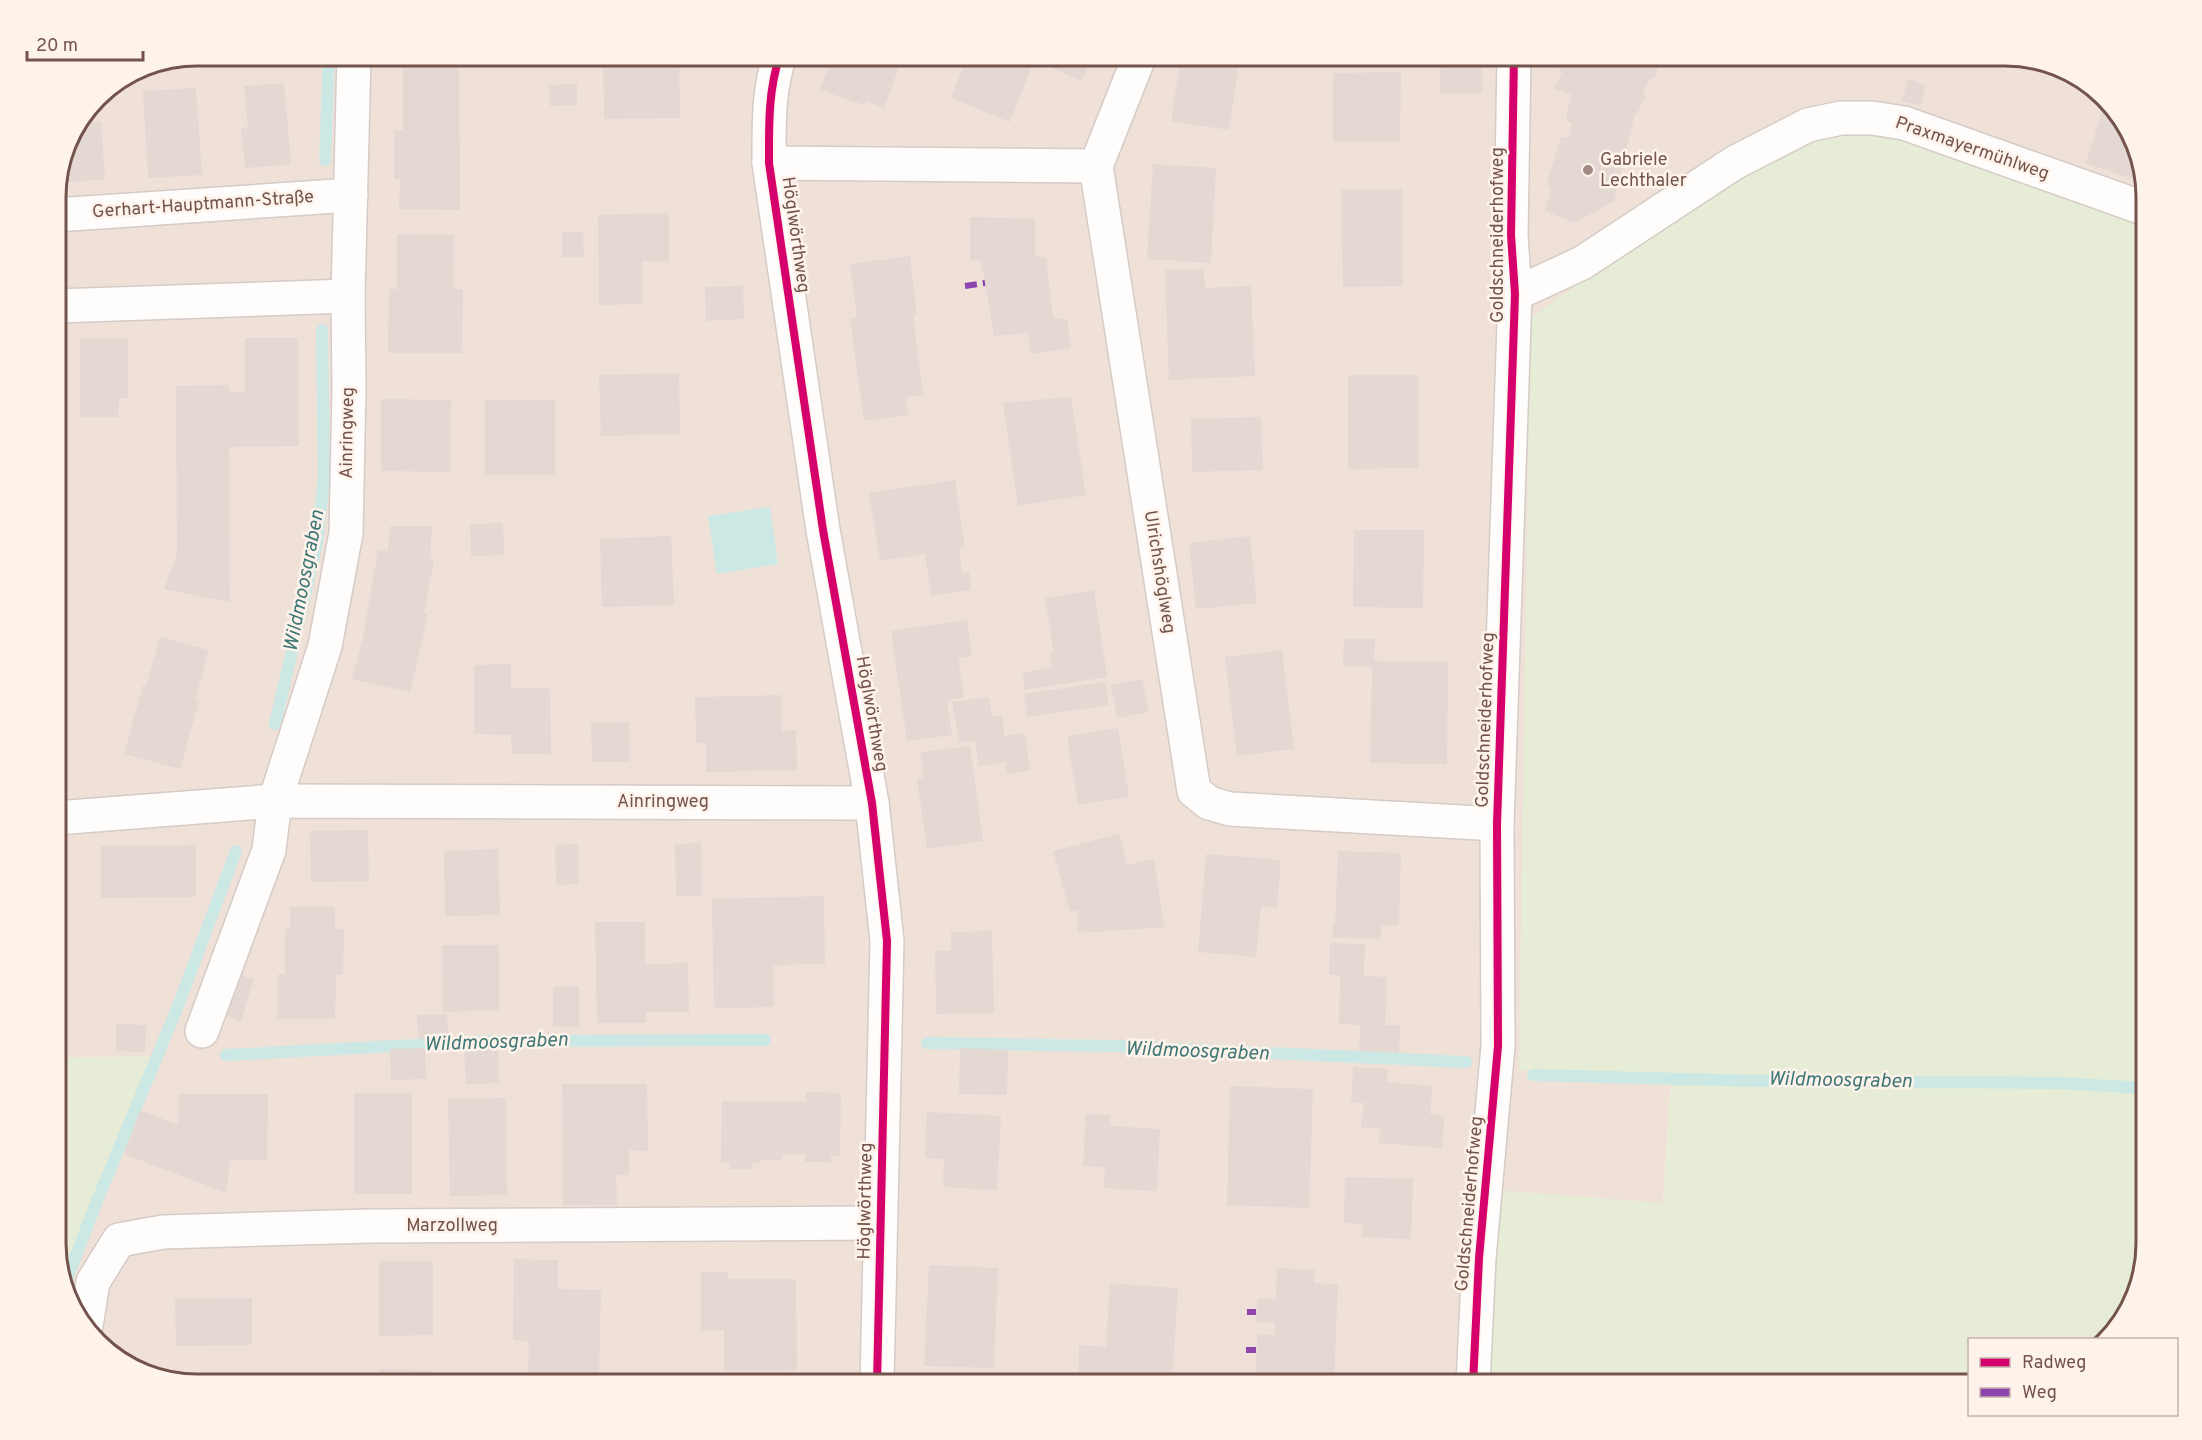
<svg xmlns="http://www.w3.org/2000/svg" width="2202" height="1440" viewBox="0 0 2202 1440" font-family="Overpass,sans-serif">
  <style>
    .residential { fill: #efe1d8 }
    .green { fill: #e6ecd5 }
    .water { fill: #cce8e5 }
    .lines { fill: none; stroke-linecap: round; stroke-linejoin: round }
    .stream { stroke: #cce8e5; stroke-width: 12 }
    .building { fill: #e3d8d2 }
    .minor-casing { stroke: #d5cbc7; stroke-width: 36 }
    .minor { stroke: #fefdfc; stroke-width: 33 }
    .quiet { stroke: #8e44ad; stroke-width: 6; stroke-dasharray: 12 6; stroke-linecap: butt }
    .cycleway-casing { stroke: #fef3eb; stroke-width: 11 }
    .cycleway { stroke: #d6006c; stroke-width: 8 }
    .poi-dot { fill: #a18a83; stroke: #fef3eb; stroke-width: 2 }
    .labels { text-anchor: middle; dominant-baseline: central; stroke-width: 5; stroke-linejoin: round; paint-order: stroke }
    .street-label { font-size: 18px; fill: #73534b; stroke: #fef3eb }
    .poi-label { font-size: 18px; fill: #73534b; stroke: #fef3eb; text-anchor: start }
    .water-label { font-size: 20px; font-style: italic; fill: #407878; stroke: #fef3eb }
    .rim { fill: none; stroke: #73534b; stroke-width: 3 }
  </style>
  <rect width="100%" height="100%" fill="#f6f0ea"/>
  <!-- residential -->
  <polygon class="residential" points="197,55 2005,55 2083,79 2128,126 2146,196 1520,1070 1671,1078 1663,1204 1484,1384 197,1384 119,1361 75,1314 68,1291 157,1057 56,1058 56,188 66,142 97,97 143,66"/>
  <!-- green -->
  <g class="green">
    <polygon points="1830,131 1905,134 2146,215 2146,1244 2123,1321 2104,1339 1970,1340 1969,1384 1485,1384 1494,1190 1663,1203 1671,1078 1519,1070 1530,318 1689,207 1782,154"/>
    <polygon points="158,1056 68,1291 56,1252 56,1058"/>
  </g>
  <!-- water -->
  <polygon class="water" points="770,507 778,564 717,574 708,516"/>
  <g class="lines">
    <!-- stream -->
    <g class="stream">
      <polyline points="325,160 329,55"/>
      <polyline points="275,724 317,543 324,479 322,330"/>
      <polyline points="927,1043 1114,1046 1466,1062"/>
      <polyline points="226,1055 491,1041 765,1040"/>
      <polyline points="1533,1075 1758,1081 2058,1083 2146,1088"/>
      <polyline points="65,1284 97,1201 178,1006 236,851"/>
    </g>
  </g>
  <!-- building -->
  <g class="building">
    <polygon points="603,56 679,56 680,118 604,119"/>
    <polygon points="832,56 903,56 884,108 866,101 864,105 820,90"/>
    <polygon points="944,56 1005,56 1032,66 1010,122 951,98 964,64"/>
    <polygon points="1046,56 1087,56 1092,58 1082,81 1042,64"/>
    <polygon points="1181,56 1193,58 1194,56 1233,56 1232,64 1239,65 1229,130 1171,121"/>
    <polygon points="1441,56 1483,56 1482,93 1440,93"/>
    <polygon points="1557,56 1647,56 1660,63 1654,79 1649,79 1643,94 1645,97 1637,114 1635,113 1614,201 1574,223 1545,211 1551,191 1547,183 1561,137 1568,138 1572,123 1566,120 1571,94 1554,89 1562,72 1556,63"/>
    <polygon points="403,63 459,64 460,210 399,209 400,179 394,179 394,130 403,130"/>
    <polygon points="1401,72 1400,141 1333,141 1333,73"/>
    <polygon points="1908,79 1926,85 1920,106 1902,101"/>
    <polygon points="2085,81 2102,99 2081,91"/>
    <polygon points="284,83 291,164 245,168 241,128 248,127 244,86"/>
    <polygon points="577,84 577,105 550,106 549,85"/>
    <polygon points="196,88 202,175 148,178 143,91"/>
    <polygon points="2105,102 2128,126 2143,182 2086,163"/>
    <polygon points="101,121 105,179 57,183 66,142 80,123"/>
    <polygon points="1153,164 1216,168 1211,263 1147,259"/>
    <polygon points="1402,189 1403,286 1343,287 1341,190"/>
    <polygon points="669,213 669,261 642,261 643,304 599,305 598,215"/>
    <polygon points="970,217 1035,219 1035,256 1046,258 1053,318 1067,319 1071,348 1031,354 1028,333 994,336 981,261 970,260"/>
    <polygon points="562,232 583,232 584,257 562,257"/>
    <polygon points="397,234 454,235 453,289 463,289 462,353 388,353 389,289 397,289"/>
    <polygon points="910,256 917,314 913,315 923,395 906,397 908,415 864,421 850,319 857,318 850,264"/>
    <polygon points="1204,269 1205,288 1251,286 1255,376 1169,380 1165,270"/>
    <polygon points="743,286 744,319 706,321 705,287"/>
    <polygon points="245,338 298,338 299,446 229,447 230,602 164,589 177,554 176,386 229,385 229,392 245,392"/>
    <polygon points="80,339 128,339 128,398 119,398 118,417 80,417"/>
    <polygon points="679,373 680,434 601,436 599,375"/>
    <polygon points="1348,375 1418,375 1419,468 1348,469"/>
    <polygon points="1071,397 1086,495 1018,506 1003,403"/>
    <polygon points="381,399 451,400 450,472 381,471"/>
    <rect x="485" y="400" width="70" height="75"/>
    <polygon points="1261,417 1263,470 1192,472 1191,419"/>
    <polygon points="955,480 965,548 959,549 962,573 969,571 971,590 931,596 925,554 880,561 869,493"/>
    <polygon points="503,523 504,555 471,556 470,524"/>
    <polygon points="390,526 432,526 430,558 434,559 424,613 428,614 410,692 352,679 363,638 378,550 388,551"/>
    <polygon points="1354,530 1424,530 1423,608 1353,607"/>
    <polygon points="671,536 674,605 602,607 600,539"/>
    <polygon points="1250,536 1257,603 1196,609 1189,543"/>
    <polygon points="1094,590 1107,677 1024,690 1023,673 1052,667 1050,653 1054,654 1045,598"/>
    <polygon points="967,620 972,656 958,658 964,698 947,700 952,735 907,741 891,631"/>
    <polygon points="160,637 209,650 195,700 199,701 180,769 124,754 143,685 146,686"/>
    <polygon points="1344,639 1375,639 1374,661 1448,662 1447,764 1370,763 1372,667 1343,666"/>
    <polygon points="1282,650 1294,749 1237,756 1225,657"/>
    <polygon points="511,664 511,688 550,688 551,754 512,754 511,735 474,734 474,665"/>
    <polygon points="1142,679 1149,712 1117,718 1111,685"/>
    <polygon points="1106,682 1109,705 1027,717 1024,694"/>
    <polygon points="781,695 782,731 796,730 797,770 706,772 706,743 696,743 695,697"/>
    <polygon points="989,697 992,717 1002,716 1005,736 1025,733 1030,770 1007,774 1005,762 979,766 975,740 959,743 952,702"/>
    <polygon points="629,722 630,762 592,762 591,723"/>
    <polygon points="1118,728 1129,797 1078,805 1067,736"/>
    <polygon points="970,746 983,841 927,849 917,779 924,778 920,752"/>
    <polygon points="368,830 369,881 311,882 310,831"/>
    <polygon points="1119,834 1127,865 1154,859 1164,927 1078,933 1077,910 1070,912 1053,851"/>
    <polygon points="701,843 702,896 676,896 675,844"/>
    <polygon points="578,844 579,884 556,885 555,845"/>
    <polygon points="196,845 196,897 101,898 101,846"/>
    <polygon points="56,847 63,847 66,898 56,899"/>
    <polygon points="498,849 500,915 445,916 444,851"/>
    <polygon points="1338,851 1401,853 1399,925 1381,925 1381,939 1333,938 1333,923 1335,923"/>
    <polygon points="1206,854 1281,860 1277,908 1261,906 1256,957 1198,952"/>
    <polygon points="824,896 825,964 773,965 774,1007 714,1008 712,899"/>
    <polygon points="290,907 335,907 335,929 344,929 343,975 336,975 335,1019 277,1019 278,974 285,974 285,929 290,929"/>
    <polygon points="595,922 645,922 645,964 688,963 689,1012 646,1012 646,1023 597,1023"/>
    <polygon points="992,931 994,1013 936,1014 935,951 951,950 951,932"/>
    <polygon points="1330,943 1365,944 1364,976 1387,977 1385,1025 1400,1025 1399,1052 1359,1051 1360,1025 1339,1024 1340,975 1329,975"/>
    <polygon points="442,945 499,945 499,1010 443,1012"/>
    <polygon points="235,973 254,979 241,1021 223,1015"/>
    <polygon points="579,986 579,1027 553,1027 553,987"/>
    <polygon points="447,1014 448,1038 418,1039 417,1015"/>
    <polygon points="116,1024 146,1025 145,1052 116,1051"/>
    <polygon points="425,1048 426,1079 391,1080 390,1049"/>
    <polygon points="498,1048 499,1083 466,1084 464,1049"/>
    <polygon points="960,1048 1008,1050 1007,1095 959,1094"/>
    <polygon points="1353,1067 1388,1069 1387,1082 1433,1086 1430,1114 1445,1116 1442,1148 1379,1143 1380,1129 1361,1127 1364,1103 1351,1102"/>
    <polygon points="562,1084 647,1084 648,1151 629,1150 629,1175 616,1175 617,1205 563,1205"/>
    <polygon points="1230,1086 1313,1089 1309,1208 1227,1205"/>
    <polygon points="806,1092 841,1093 840,1156 831,1155 831,1162 805,1162 805,1155 782,1154 782,1160 761,1160 761,1163 753,1163 752,1169 730,1169 730,1162 721,1162 722,1101 806,1102"/>
    <rect x="354" y="1093" width="58" height="101"/>
    <polygon points="179,1094 268,1094 267,1160 230,1160 226,1193 124,1154 140,1110 178,1125"/>
    <polygon points="506,1098 507,1195 450,1196 448,1099"/>
    <polygon points="927,1112 1001,1116 997,1190 943,1187 944,1159 925,1158"/>
    <polygon points="1086,1114 1110,1115 1110,1126 1160,1129 1157,1191 1104,1188 1105,1167 1083,1166"/>
    <polygon points="1345,1177 1413,1179 1411,1239 1362,1237 1363,1224 1344,1223"/>
    <polygon points="514,1259 558,1260 558,1289 601,1290 599,1375 528,1373 529,1341 513,1340"/>
    <polygon points="379,1261 433,1261 433,1335 379,1336"/>
    <polygon points="929,1265 998,1268 994,1368 924,1366"/>
    <polygon points="1277,1268 1315,1270 1314,1283 1338,1284 1334,1384 1272,1384 1273,1373 1256,1373 1257,1334 1275,1335 1275,1323 1256,1322 1257,1299 1276,1299"/>
    <polygon points="701,1272 728,1272 728,1279 796,1279 797,1370 724,1371 724,1330 701,1331"/>
    <polygon points="1110,1283 1178,1288 1172,1381 1113,1377 1113,1384 1078,1383 1079,1345 1106,1347"/>
    <polygon points="252,1298 252,1345 176,1346 175,1299"/>
    <polygon points="379,1369 433,1370 433,1384 379,1384"/>
    <polygon points="920,1377 960,1378 959,1384 920,1384"/>
  </g>
  <g class="lines">
    <defs>
      <g id="minor">
        <path d="M780,55C768,90 769,127 769,163L823,530L872,803L887,941L877,1384"/>
        <polyline points="1140,55 1096,166 1194,791 1209,803 1230,809 1497,824"/>
        <polyline points="769,163 1096,166"/>
        <polyline points="56,215 351,195"/>
        <polyline points="1515,294 1582,263 1734,163 1808,125 1841,118 1872,118 1904,123 2146,209"/>
        <polyline points="56,306 348,296"/>
        <polyline points="56,818 275,801 872,803"/>
        <polyline points="202,1031 269,850 275,801 325,646 346,533 349,389 348,296 354,55"/>
        <polyline points="86,1326 93,1282 119,1240 163,1232 370,1226 880,1223"/>
        <polyline points="1473,1384 1479,1258 1498,1046 1497,824 1515,294 1511,235 1514,55"/>
      </g>
    </defs>
    <!-- minor casing -->
    <use href="#minor" class="minor-casing"/>
    <!-- minor -->
    <use href="#minor" class="minor"/>
    <!-- quiet -->
    <g class="quiet">
      <polyline points="965,286 985,283"/>
      <polyline points="1247,1312 1256,1312"/>
      <polyline points="1246,1350 1256,1350"/>
    </g>
    <defs>
      <g id="cycleway">
        <path d="M780,55C768,90 769,127 769,163L823,530L872,803L887,941L877,1384"/>
        <polyline points="1473,1384 1479,1258 1498,1046 1497,824 1515,294 1511,235 1514,55"/>
      </g>
    </defs>
    <!-- cycleway casing -->
    <use href="#cycleway" class="cycleway-casing"/>
    <!-- cycleway -->
    <use href="#cycleway" class="cycleway"/>
  </g>
  <!-- markers -->
  <circle class="poi-dot" cx="1588" cy="170" r="6"/>
  <g class="labels">
    <!-- street labels -->
    <g class="street-label">
      <text transform="translate(1972 149) rotate(19)">Praxmayermühlweg</text>
      <text transform="translate(203 205) rotate(-4)">Gerhart-Hauptmann-Straße</text>
      <text transform="translate(795 235) rotate(82)">Höglwörthweg</text>
      <text transform="translate(1498 235) rotate(-90)">Goldschneiderhofweg</text>
      <text transform="translate(348 433) rotate(-89)">Ainringweg</text>
      <text transform="translate(1159 572) rotate(81)">Ulrichshöglweg</text>
      <text transform="translate(871 714) rotate(80)">Höglwörthweg</text>
      <text transform="translate(1486 720) rotate(-88)">Goldschneiderhofweg</text>
      <text x="663" y="802">Ainringweg</text>
      <text transform="translate(866 1201) rotate(-89)">Höglwörthweg</text>
      <text transform="translate(1470 1204) rotate(-85)">Goldschneiderhofweg</text>
      <text x="452" y="1226">Marzollweg</text>
    </g>
    <!-- poi labels -->
    <g class="poi-label">
      <text x="1600" y="160">Gabriele<tspan x="1600" dy="21">Lechthaler</tspan></text>
    </g>
    <!-- water labels -->
    <g class="water-label">
      <text transform="translate(305 581) rotate(-79)">Wildmoosgraben</text>
      <text transform="translate(496 1043) rotate(-2)">Wildmoosgraben</text>
      <text transform="translate(1197 1052) rotate(2)">Wildmoosgraben</text>
      <text transform="translate(1840 1081) rotate(1)">Wildmoosgraben</text>
    </g>
  </g>
  <!-- crop -->
  <path d="M0 0H2202V1440H0ZM197 66H2005A131 131 0 0 1 2136 197V1243A131 131 0 0 1 2005 1374H197A131 131 0 0 1 66 1243V197A131 131 0 0 1 197 66Z" fill="#fef3eb" fill-rule="evenodd"/>
  <path class="rim" d="M197 66H2005A131 131 0 0 1 2136 197V1243A131 131 0 0 1 2005 1374H197A131 131 0 0 1 66 1243V197A131 131 0 0 1 197 66Z"/>
  <!-- legend -->
  <rect x="1968" y="1338" width="210" height="78" fill="#fef3eb" stroke="#c6b3ab" stroke-width="1.5"/>
  <rect x="1980" y="1358" width="30" height="9" fill="#d6006c" stroke="#c6b3ab" stroke-width="1.5"/>
  <text x="2022" y="1368" font-size="18" fill="#73534b">Radweg</text>
  <rect x="1980" y="1388" width="30" height="9" fill="#8e44ad" stroke="#c6b3ab" stroke-width="1.5"/>
  <text x="2022" y="1398" font-size="18" fill="#73534b">Weg</text>
  <!-- scale -->
  <path d="M27 51v9h116v-9" fill="none" stroke="#73534b" stroke-width="3"/>
  <text x="36" y="51" font-size="18" fill="#73534b" stroke="#fef3eb" stroke-width="4.5" paint-order="stroke">20 m</text>
</svg>
